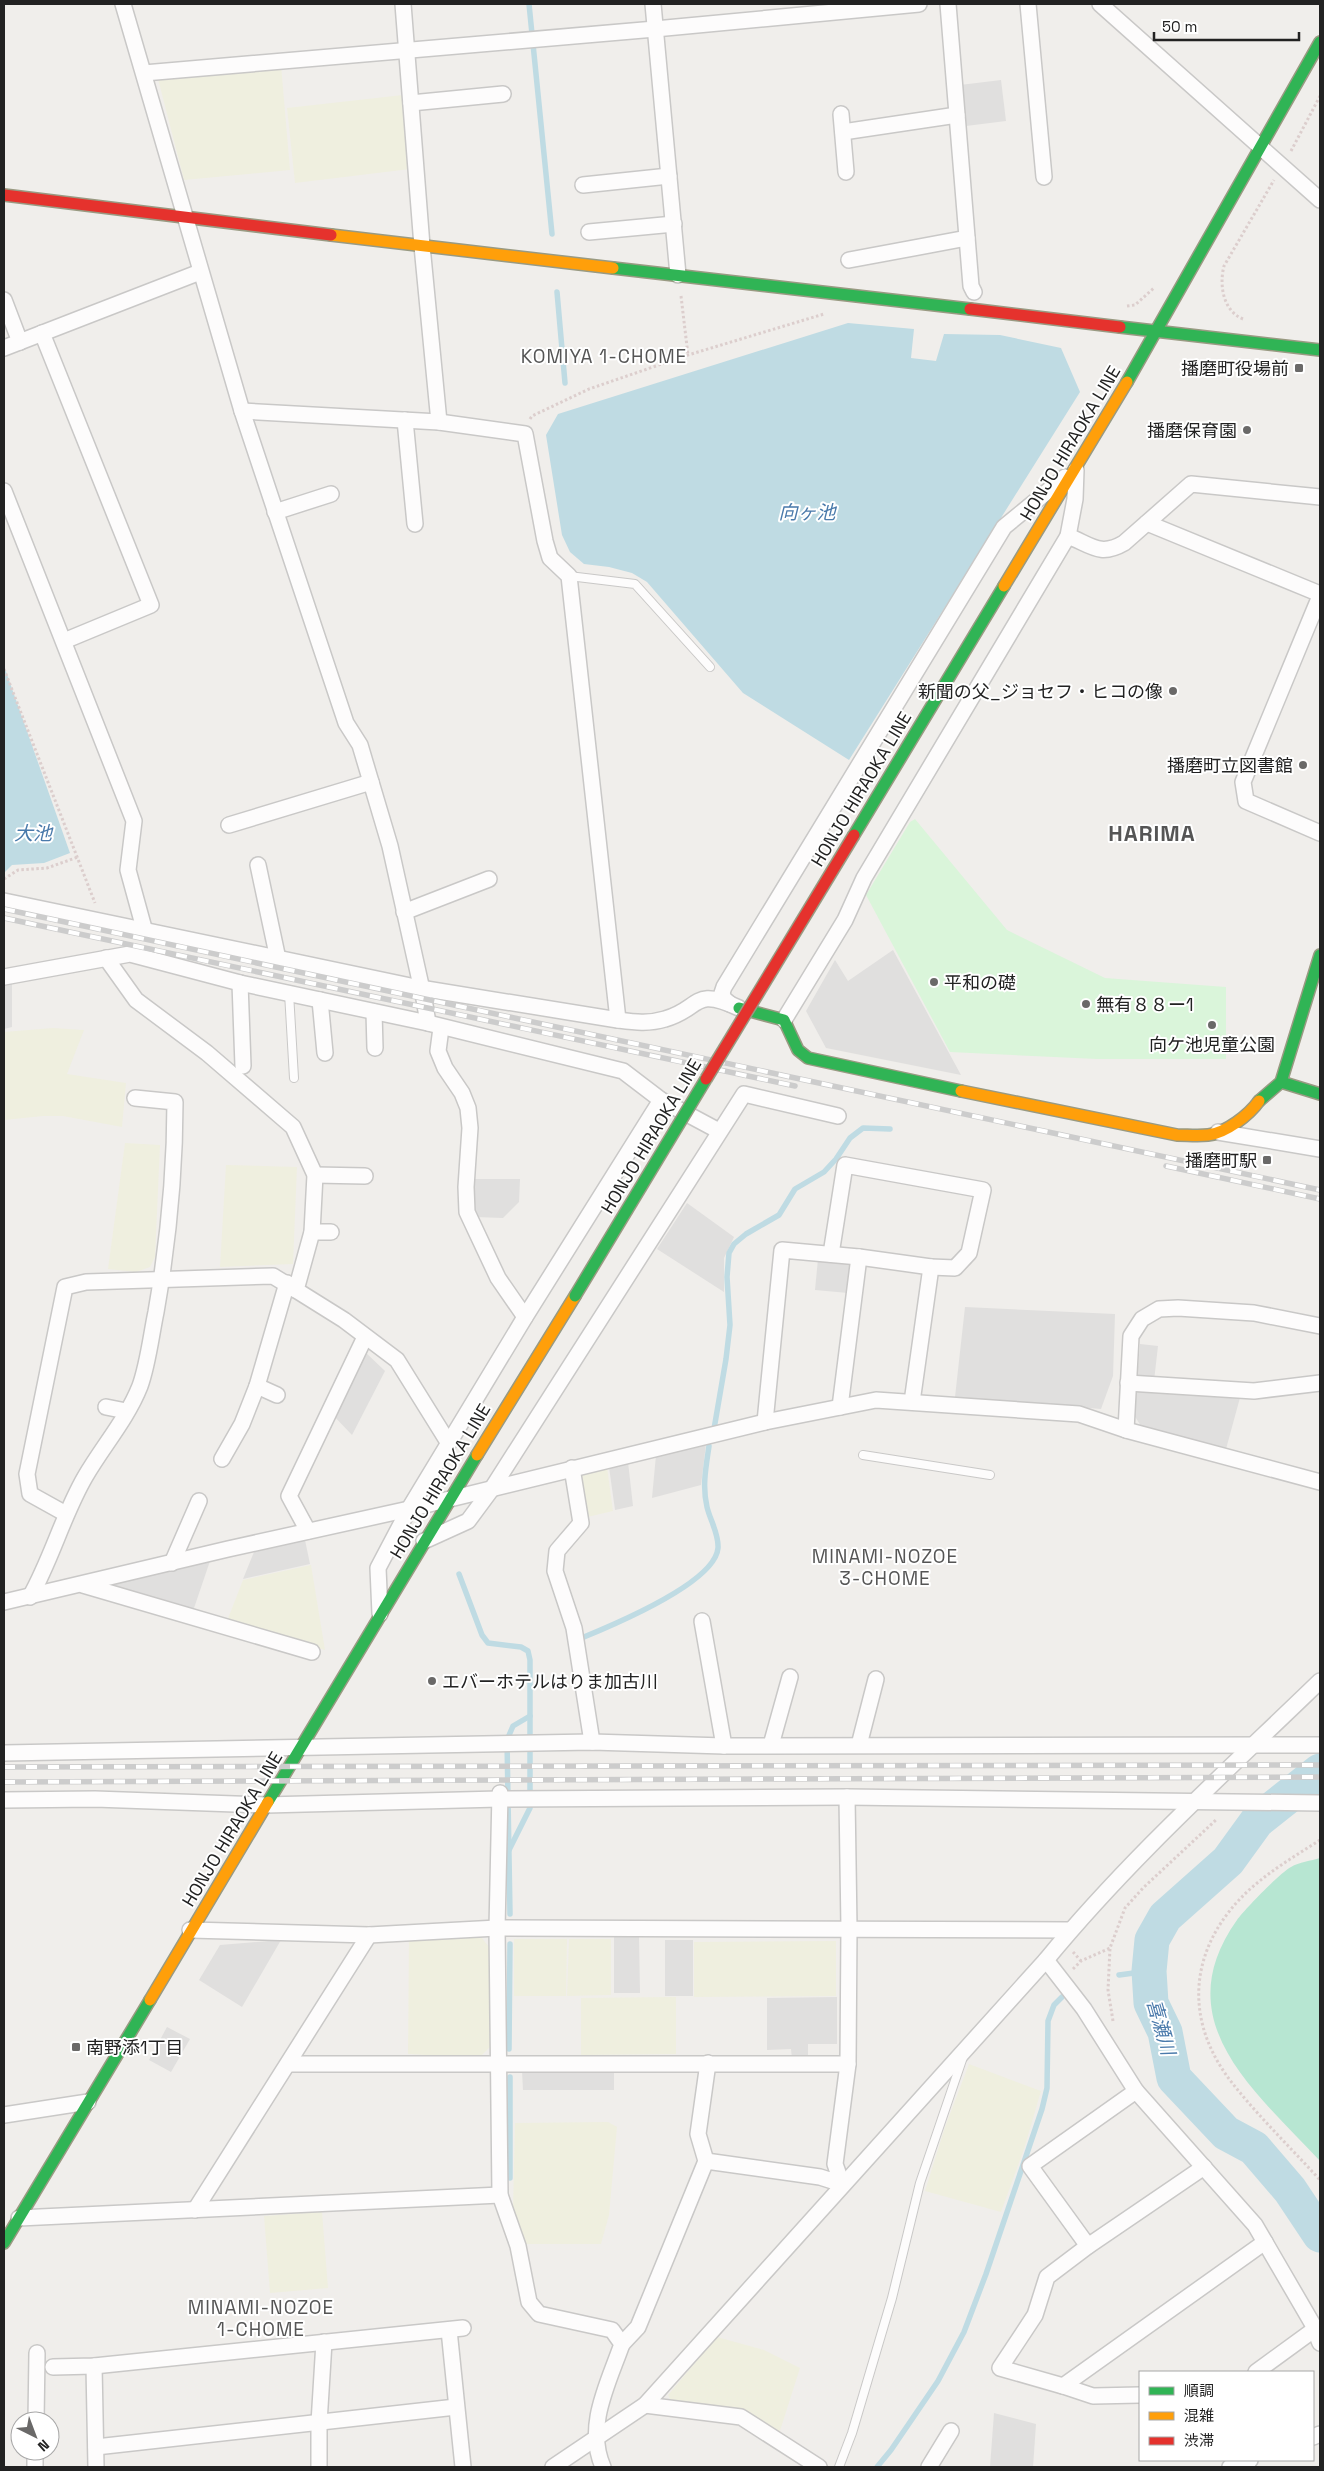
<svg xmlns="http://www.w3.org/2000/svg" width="1324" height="2471" viewBox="0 0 1324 2471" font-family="'Space Grotesk','Noto Sans JP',sans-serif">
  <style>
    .farmland { fill: #efefdf }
    .park { fill: #daf5da }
    .pitch { fill: #b7e6d2 }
    .parking { fill: #e0dfde }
    .water { fill: #bfdbe3 }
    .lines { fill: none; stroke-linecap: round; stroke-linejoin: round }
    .stream { stroke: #bfdbe3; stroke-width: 5.5 }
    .river { stroke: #bfdbe3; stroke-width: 35 }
    .lane-casing { stroke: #c9c8c7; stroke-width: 10 }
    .street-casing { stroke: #c9c8c7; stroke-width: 18 }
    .fast-casing { stroke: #999a82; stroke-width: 14 }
    .slow-casing { stroke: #999a82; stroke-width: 14 }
    .jam-casing { stroke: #999a82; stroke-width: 14 }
    .path { stroke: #dccecd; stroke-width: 3; stroke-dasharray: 2.5 2.5; stroke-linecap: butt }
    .lane { stroke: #fdfcfc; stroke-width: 8 }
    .street { stroke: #fdfcfc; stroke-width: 15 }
    .fast { stroke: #30b455; stroke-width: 11 }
    .slow { stroke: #ff9f0a; stroke-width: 11 }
    .jam { stroke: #e5322d; stroke-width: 11 }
    .rail-casing { stroke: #ccc; stroke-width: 5.5 }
    .rail { stroke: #fff; stroke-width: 4; stroke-dasharray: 11; stroke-linecap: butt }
    .fast-bridge-casing { stroke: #999a82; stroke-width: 14; stroke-linecap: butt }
    .jam-bridge-casing { stroke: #999a82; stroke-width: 14; stroke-linecap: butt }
    .fast-bridge { stroke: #30b455; stroke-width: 11 }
    .jam-bridge { stroke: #e5322d; stroke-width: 11 }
    .poi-dot { fill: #6a6968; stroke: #fff; stroke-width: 2 }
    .labels { text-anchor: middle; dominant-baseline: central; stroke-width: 4; stroke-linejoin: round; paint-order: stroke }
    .poi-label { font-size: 18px; fill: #222; stroke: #fff; text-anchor: end }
    .street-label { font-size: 18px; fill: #222; stroke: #fff }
    .neighbourhood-label { font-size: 19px; letter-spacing: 1px; fill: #555; stroke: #fff }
    .water-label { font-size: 19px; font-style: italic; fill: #4a7aab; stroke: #fff }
    .district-label { font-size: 22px; font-weight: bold; letter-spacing: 1px; fill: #555; stroke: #fff }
  </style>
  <rect width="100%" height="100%" fill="#f0eeeb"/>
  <!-- farmland -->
  <g class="farmland">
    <polygon points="281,65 290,170 184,180 157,75"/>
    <polygon points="403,95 410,169 295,183 287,108"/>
    <polygon points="53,1028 84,1030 67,1074 126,1083 122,1127 63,1116 43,1116 4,1120 4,1032"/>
    <polygon points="125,1143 160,1145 155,1257 150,1267 136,1272 108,1269"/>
    <polygon points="226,1165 297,1167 293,1264 220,1267"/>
    <polygon points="607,1467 613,1511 583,1518 576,1473"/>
    <polygon points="311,1565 325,1650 227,1621 243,1580"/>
    <polygon points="409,1937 481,1937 489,1947 490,2047 479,2058 408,2054"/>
    <polygon points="514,1939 567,1939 566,1996 514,1996"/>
    <polygon points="569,1939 611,1939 611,1995 567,1996"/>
    <polygon points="836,1941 836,1996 694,1997 694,1942"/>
    <polygon points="676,1997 676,2054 581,2055 581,1998"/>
    <polygon points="969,2064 1041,2091 1024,2149 1001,2212 925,2191 945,2127"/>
    <polygon points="608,2122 617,2127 609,2215 601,2244 523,2244 513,2208 515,2123"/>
    <polygon points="322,2212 328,2288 270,2293 264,2216"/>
    <polygon points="717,2337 764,2350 800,2368 779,2434 747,2411 672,2403 668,2395"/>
  </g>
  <!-- park -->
  <polygon class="park" points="915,819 1007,930 1105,978 1226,987 1226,1059 1097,1059 950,1052 866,895 910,822"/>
  <!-- pitch -->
  <path class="pitch" d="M1320,1858V2161C1255,2091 1165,2021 1237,1920C1245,1909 1280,1873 1291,1867C1299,1862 1311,1861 1320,1858Z"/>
  <!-- parking -->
  <g class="parking">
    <polygon points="1001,80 1006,121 966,126 960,85"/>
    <polygon points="893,950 961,1075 826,1048 806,1011 835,960 848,981"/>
    <polygon points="12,980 12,1027 4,1029 4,982"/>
    <polygon points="472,1179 520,1179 519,1202 503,1218 475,1217 471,1203"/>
    <polygon points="687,1203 734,1237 724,1258 724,1292 657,1249"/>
    <polygon points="818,1259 847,1262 851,1267 848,1293 815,1290"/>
    <polygon points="965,1307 1115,1314 1113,1376 1101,1409 955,1397"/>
    <polygon points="1140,1344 1158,1346 1154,1381 1137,1379"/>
    <polygon points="364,1351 385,1371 352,1435 332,1414"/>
    <polygon points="1136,1388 1241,1394 1226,1449 1141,1426 1134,1415"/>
    <polygon points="706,1444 701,1485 652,1498 656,1455"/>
    <polygon points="628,1462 633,1506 615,1510 609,1467"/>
    <polygon points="305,1540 310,1564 243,1579 254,1552"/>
    <polygon points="210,1561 193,1611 114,1590 116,1584"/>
    <polygon points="614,1937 639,1937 640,1993 614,1993"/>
    <polygon points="281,1940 242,2007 199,1980 220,1945"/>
    <rect x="665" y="1940" width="28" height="56"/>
    <polygon points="837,1997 837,2044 808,2044 808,2059 792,2059 791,2049 767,2050 767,1998"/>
    <polygon points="167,2027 190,2039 171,2072 149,2060"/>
    <polygon points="614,2070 614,2090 523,2090 522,2071"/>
    <polygon points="994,2413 1036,2424 1033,2467 990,2467"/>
  </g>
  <!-- water -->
  <g class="water">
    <polygon points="848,323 914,329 911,358 936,361 944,334 1000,335 1061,348 1080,392 849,760 743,693 647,582 632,573 609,567 584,564 570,552 562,535 546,435 558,414"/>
    <polygon points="4,666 70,853 44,863 12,865 4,873"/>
  </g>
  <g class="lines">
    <!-- stream -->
    <g class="stream">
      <polyline points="529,4 552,234"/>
      <polyline points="557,292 565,383"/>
      <polyline points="714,1429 726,1359 730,1325 727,1277 729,1253 734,1244 746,1234 779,1215 795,1189 824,1172 836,1159 850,1138 863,1128 890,1129"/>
      <polyline points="459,1574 482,1635 488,1643 521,1647 528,1651 530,1660 530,1808 508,1852"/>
      <path d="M584,1637C613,1625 715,1583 718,1548C719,1534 710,1520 707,1507C702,1486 706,1467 709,1446"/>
      <polyline points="510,1914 507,1740 513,1726 530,1716"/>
      <polyline points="1119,1975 1149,1971"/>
      <polyline points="509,2049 510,1944"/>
      <polyline points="510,2178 510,2077"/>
      <polyline points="877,2467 891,2450 938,2381 964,2332 986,2274 1042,2109 1047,2088 1048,2021 1054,2005 1062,1997"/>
    </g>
    <!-- river -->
    <polyline class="river" points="1320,1771 1257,1821 1228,1861 1165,1917 1152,1940 1149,1971 1151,2003 1165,2032 1174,2078 1226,2133 1254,2148 1290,2190 1320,2235"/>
    <defs>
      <g id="lane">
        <polyline points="569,576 635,584 710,667"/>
        <polyline points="289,993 294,1078"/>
        <polyline points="863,1455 990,1475"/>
        <polyline points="839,2467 852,2433 892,2298 920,2183 963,2057"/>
      </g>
      <g id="street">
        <polyline points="123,4 242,411 346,723 360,745 390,846 424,999 428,1023"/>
        <polyline points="403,4 422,246 439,422"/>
        <polyline points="653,4 678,275"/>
        <polyline points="948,4 971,286 974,292"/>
        <polyline points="1028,4 1044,177"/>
        <polyline points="1100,4 1320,200"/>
        <polyline points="144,73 655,29 919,4"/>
        <polyline points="411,103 503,94"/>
        <polyline points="841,114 846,172"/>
        <polyline points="843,132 957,115"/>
        <polyline points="583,185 669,176"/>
        <polyline points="589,232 674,224"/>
        <polyline points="849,260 967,238"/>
        <polyline points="4,300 20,342"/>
        <polyline points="42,333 151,605 64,641"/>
        <polyline points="4,348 200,272"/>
        <polyline points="242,411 439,422 525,434 545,541 550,558 569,576 618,1020"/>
        <polyline points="405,420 415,524"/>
        <polyline points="4,491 134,821 128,870 145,932"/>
        <polyline points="275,512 331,494"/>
        <polyline points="1147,523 1320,594"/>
        <path d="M1068,536C1091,545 1100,557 1124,543L1191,484L1320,497"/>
        <polyline points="1320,596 1243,782 1246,801 1320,833"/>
        <polyline points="229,825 371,782"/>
        <polyline points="258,865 278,959"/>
        <path d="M4,901L420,988L618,1020C634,1022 649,1024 665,1019C701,1009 692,986 739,1008"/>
        <polyline points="404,912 489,879"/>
        <polyline points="106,958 136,1000 207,1053 293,1127 315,1175 312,1232 296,1290 344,1320 397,1360 448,1442"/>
        <polyline points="4,977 130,954 240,983 428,1023 623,1071 661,1100 719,1131"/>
        <polyline points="240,983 243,1066"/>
        <polyline points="320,1000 325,1053"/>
        <polyline points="730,1004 724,999 722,993 724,987 1004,527 1065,477"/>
        <polyline points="374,1012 375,1048"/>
        <polyline points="784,1020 845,920 864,878 1068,536 1075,499 1076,470"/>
        <polyline points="441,1028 438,1051 445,1068 462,1093 468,1108 470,1128 466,1187 467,1212 498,1278 525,1317"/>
        <polyline points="1218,1132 1320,1149"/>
        <polyline points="315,1175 365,1176"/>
        <polyline points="312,1232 331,1232"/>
        <polyline points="831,1254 845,1165 983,1190 969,1253 955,1268 931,1267"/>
        <polyline points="1128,1383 1254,1391 1320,1383"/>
        <polyline points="257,1386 277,1395"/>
        <polyline points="106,1407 126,1411"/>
        <polyline points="840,1407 859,1257"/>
        <polyline points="765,1422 782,1250 859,1257 931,1267 912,1402"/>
        <polyline points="1126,1430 1131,1336 1142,1319 1159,1309 1178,1308 1254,1313 1320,1326"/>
        <polyline points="222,1459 242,1424 257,1386 287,1283"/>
        <polyline points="572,1468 581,1523 557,1551 555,1571 574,1628 592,1742"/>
        <polyline points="66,1514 30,1494 27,1474 65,1287 86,1282 273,1276 296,1290"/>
        <polyline points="308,1531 289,1496 365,1337"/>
        <polyline points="424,1541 468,1521 491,1490 744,1094 838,1116"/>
        <polyline points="172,1563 199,1501"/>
        <polyline points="83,1585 312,1652"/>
        <path d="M30,1597C52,1558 63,1515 85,1477C103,1446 127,1419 140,1386C148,1364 151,1336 156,1312C168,1243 175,1172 175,1102L135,1098"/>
        <polyline points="4,1602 228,1549 409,1509 765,1422 876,1400 1079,1414 1126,1430 1320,1482"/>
        <polyline points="380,1614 378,1568 409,1509 525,1317 661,1100"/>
        <polyline points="702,1621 724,1746"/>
        <polyline points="771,1745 790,1677"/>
        <polyline points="859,1745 876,1679"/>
        <polyline points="4,1753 592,1742 724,1746 1320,1745"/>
        <path d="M500,1793L497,1928L500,2195L518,2246L529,2302L539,2314L612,2330L622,2344C608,2384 585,2426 603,2467"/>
        <polyline points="4,1800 95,1799 266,1805 499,1799 847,1797 1320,1803"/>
        <polyline points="190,1930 369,1935 497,1928 1070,1930"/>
        <polyline points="1046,1960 1084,2009 1136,2091 1255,2225 1312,2323 1320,2343"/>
        <polyline points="288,2064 848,2064"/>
        <polyline points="4,2115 88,2102"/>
        <polyline points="706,2161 820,2177 842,2184 835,2164 848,2064 849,1928 847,1797"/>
        <polyline points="1204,2167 1088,2246 1047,2277 1035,2315 1000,2368 1063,2386 1265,2242"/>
        <polyline points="195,2210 369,1935"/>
        <polyline points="19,2218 500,2195"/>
        <polyline points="1088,2246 1030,2166 1136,2091"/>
        <polyline points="449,2330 463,2467"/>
        <polyline points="622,2344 638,2327 706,2161 698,2134 708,2063"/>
        <polyline points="94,2366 96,2467"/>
        <polyline points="53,2367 94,2366 463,2328"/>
        <polyline points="1256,2372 1315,2329"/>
        <polyline points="1063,2386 1093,2396 1140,2395"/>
        <polyline points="645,2405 741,2417 819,2467"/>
        <polyline points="36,2421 37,2353"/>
        <polyline points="1313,2437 1320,2434"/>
        <polyline points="96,2447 456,2407"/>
        <polyline points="35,2467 35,2451"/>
        <polyline points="319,2467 319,2423 324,2342"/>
        <path d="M553,2467L645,2405L1046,1960C1129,1859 1227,1771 1320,1681"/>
        <polyline points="929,2467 951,2431"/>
        <polyline points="1230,2467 1250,2460"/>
      </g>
      <g id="fast">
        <polyline points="613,268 970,309"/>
        <polyline points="1120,327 1320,350"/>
        <polyline points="1127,382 1320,42"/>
        <polyline points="854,835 1004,586"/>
        <polyline points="739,1008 784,1020 798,1050 808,1058 961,1091"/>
        <polyline points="1281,1082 1320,1094"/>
        <polyline points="1259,1101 1281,1082 1320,955"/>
        <polyline points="268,1802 477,1455"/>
        <polyline points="4,2243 150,2000"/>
      </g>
      <g id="slow">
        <polyline points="331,235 613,268"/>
        <polyline points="1004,586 1127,382"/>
        <path d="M961,1091L1177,1135C1187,1135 1198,1136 1208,1135C1226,1133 1249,1115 1259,1101"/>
        <polyline points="477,1455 575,1296"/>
        <polyline points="150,2000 268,1802"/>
      </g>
      <g id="jam">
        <polyline points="4,195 331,235"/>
        <polyline points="970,309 1120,327"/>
      </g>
    </defs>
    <!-- lane casing -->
    <use href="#lane" class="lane-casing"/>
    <!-- street casing -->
    <use href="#street" class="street-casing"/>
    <!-- fast casing -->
    <use href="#fast" class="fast-casing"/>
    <!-- slow casing -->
    <use href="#slow" class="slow-casing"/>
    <!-- jam casing -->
    <use href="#jam" class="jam-casing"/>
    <!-- path -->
    <g class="path">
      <polyline points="1291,151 1320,96"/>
      <polyline points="681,296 688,355"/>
      <polyline points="1127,306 1135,305 1155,287"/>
      <path d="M1243,319C1223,311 1219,285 1224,266L1274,180"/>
      <polyline points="530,419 532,416 589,389 688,355 824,314"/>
      <polyline points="4,669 95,903"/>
      <polyline points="4,879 18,870 47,868 78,857"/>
      <path d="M1320,1840C1292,1858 1261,1876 1238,1901C1187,1957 1186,2025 1233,2084C1259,2117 1291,2148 1320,2180"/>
      <polyline points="1073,1952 1081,1961"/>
      <polyline points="1073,1969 1081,1961 1110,1948"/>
      <polyline points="1113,2021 1108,1990 1110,1948 1125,1908 1143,1888 1217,1819"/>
    </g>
    <!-- lane -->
    <use href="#lane" class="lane"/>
    <!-- street -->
    <use href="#street" class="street"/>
    <!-- fast -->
    <use href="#fast" class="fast"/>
    <!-- slow -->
    <use href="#slow" class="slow"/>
    <!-- jam -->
    <use href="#jam" class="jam"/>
    <defs>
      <g id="rail">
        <polyline points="4,909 1320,1190"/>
        <polyline points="4,918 795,1086"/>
        <polyline points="1166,1166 1320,1199"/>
        <polyline points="4,1767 1320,1765"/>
        <polyline points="4,1782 1320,1777"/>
      </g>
    </defs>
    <!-- rail casing -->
    <use href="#rail" class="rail-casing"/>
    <!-- rail -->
    <use href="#rail" class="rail"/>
    <defs>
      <polyline id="fast-bridge" points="575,1296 706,1079"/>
      <polyline id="jam-bridge" points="706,1079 854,835"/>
    </defs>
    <!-- fast-bridge casing -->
    <use href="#fast-bridge" class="fast-bridge-casing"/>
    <!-- jam-bridge casing -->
    <use href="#jam-bridge" class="jam-bridge-casing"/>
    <!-- fast-bridge -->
    <use href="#fast-bridge" class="fast-bridge"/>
    <!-- jam-bridge -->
    <use href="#jam-bridge" class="jam-bridge"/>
  </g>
  <!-- markers -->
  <g class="poi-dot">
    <rect x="1294" y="363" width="10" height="10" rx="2.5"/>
    <circle cx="1247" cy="430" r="5"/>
    <circle cx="1173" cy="691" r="5"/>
    <circle cx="1303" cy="765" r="5"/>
    <circle cx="934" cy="982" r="5"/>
    <circle cx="1086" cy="1004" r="5"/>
    <circle cx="1212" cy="1025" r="5"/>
    <rect x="1262" y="1155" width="10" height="10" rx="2.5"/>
    <circle cx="432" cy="1681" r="5"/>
    <rect x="71" y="2042" width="10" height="10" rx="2.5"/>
  </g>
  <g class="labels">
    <!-- poi labels -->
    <g class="poi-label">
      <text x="1289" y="368">播磨町役場前</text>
      <text x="1237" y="430">播磨保育園</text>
      <text x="1163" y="691">新聞の父_ジョセフ・ヒコの像</text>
      <text x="1293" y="765">播磨町立図書館</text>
      <text x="944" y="982" text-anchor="start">平和の礎</text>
      <text x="1096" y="1004" text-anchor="start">無有８８ー1</text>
      <text x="1212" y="1044" text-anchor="middle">向ケ池児童公園</text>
      <text x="1257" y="1160">播磨町駅</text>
      <text x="442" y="1681" text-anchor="start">エバーホテルはりま加古川</text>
      <text x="86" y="2047" text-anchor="start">南野添1丁目</text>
    </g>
    <!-- street labels -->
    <g class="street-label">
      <text transform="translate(1070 443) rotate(-59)">HONJO HIRAOKA LINE</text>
      <text transform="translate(861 789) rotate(-59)">HONJO HIRAOKA LINE</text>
      <text transform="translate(651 1136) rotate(-59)">HONJO HIRAOKA LINE</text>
      <text transform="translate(440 1481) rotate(-59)">HONJO HIRAOKA LINE</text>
      <text transform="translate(232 1829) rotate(-59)">HONJO HIRAOKA LINE</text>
    </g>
    <!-- neighbourhood labels -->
    <g class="neighbourhood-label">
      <text x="604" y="356">KOMIYA 1-CHOME</text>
      <text x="885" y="1556">MINAMI-NOZOE<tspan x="885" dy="22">3-CHOME</tspan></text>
      <text x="261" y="2307">MINAMI-NOZOE<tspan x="261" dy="22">1-CHOME</tspan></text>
    </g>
    <!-- water labels -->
    <g class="water-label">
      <text x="807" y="512">向ヶ池</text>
      <text x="33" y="833">大池</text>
      <text transform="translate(1161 2027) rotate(74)">喜瀬川</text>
    </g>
    <!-- district labels -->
    <g class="district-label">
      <text x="1152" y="833">HARIMA</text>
    </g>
  </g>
  <!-- border -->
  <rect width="1324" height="2471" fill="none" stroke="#222222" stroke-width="10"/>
  <!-- legend -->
  <rect x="1139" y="2371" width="175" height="90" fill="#ffffff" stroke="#a7a7a7"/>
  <rect x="1149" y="2387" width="25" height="8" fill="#30b455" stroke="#a7a7a7"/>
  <text x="1184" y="2396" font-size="15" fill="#222222">順調</text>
  <rect x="1149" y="2412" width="25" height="8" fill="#ff9f0a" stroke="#a7a7a7"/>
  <text x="1184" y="2421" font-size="15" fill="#222222">混雑</text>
  <rect x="1149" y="2437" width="25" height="8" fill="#e5322d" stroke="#a7a7a7"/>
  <text x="1184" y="2446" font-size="15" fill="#222222">渋滞</text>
  <!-- north arrow -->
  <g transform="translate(35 2436) rotate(138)"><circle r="24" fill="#ffffff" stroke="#a7a7a7"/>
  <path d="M0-4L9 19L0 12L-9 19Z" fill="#6a6968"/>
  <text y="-8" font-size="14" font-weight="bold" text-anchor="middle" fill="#222222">N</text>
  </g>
  <!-- scale -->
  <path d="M1154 32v8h145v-8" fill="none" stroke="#222222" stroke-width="2.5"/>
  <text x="1162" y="32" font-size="15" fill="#222222" stroke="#ffffff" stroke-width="4" paint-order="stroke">50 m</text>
</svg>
